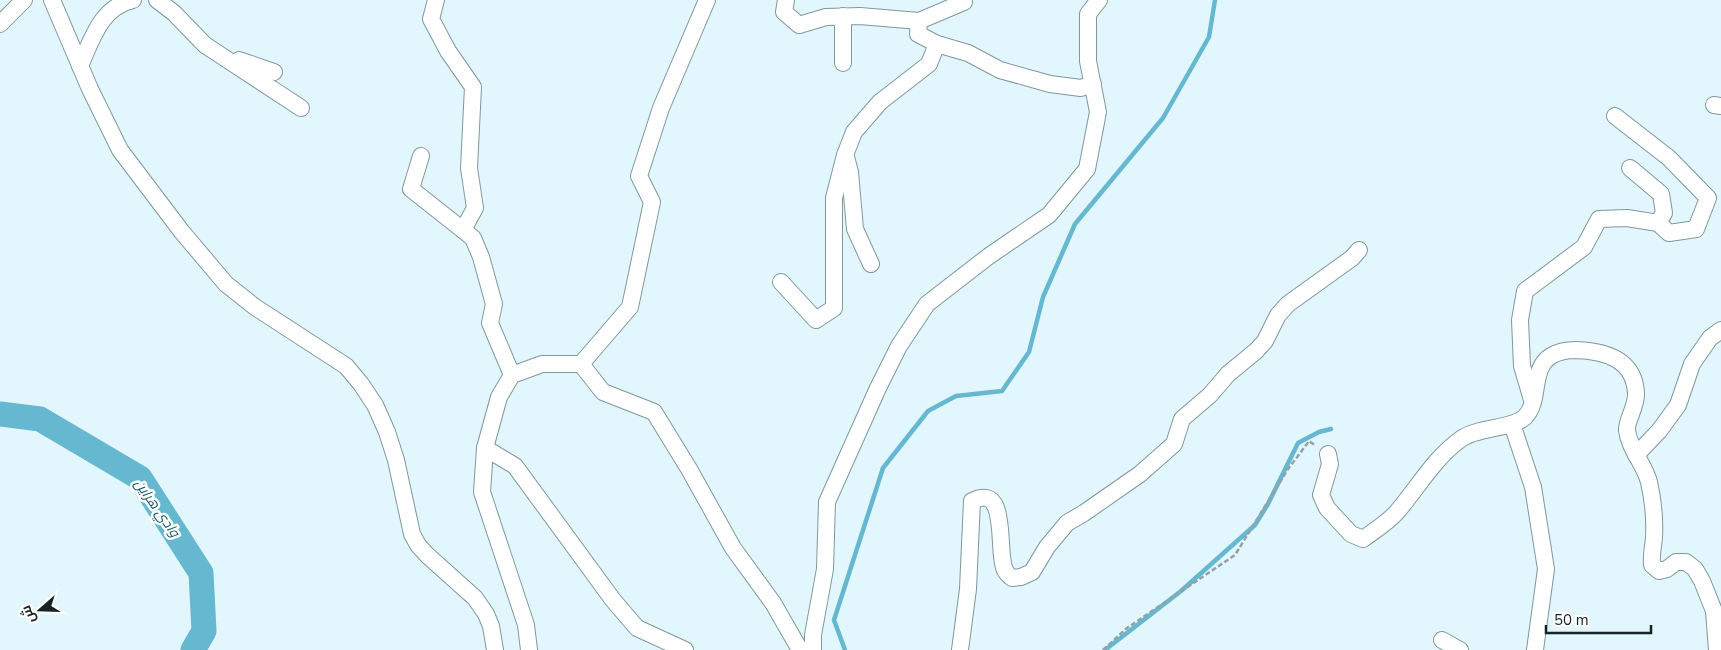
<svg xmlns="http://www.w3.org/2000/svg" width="1721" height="650" viewBox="0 0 1721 650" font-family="'Nunito Sans',Cairo,sans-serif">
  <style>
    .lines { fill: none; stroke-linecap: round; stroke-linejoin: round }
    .stream { stroke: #66b8d1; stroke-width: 4.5 }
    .river { stroke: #66b8d1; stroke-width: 25 }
    .street-casing { stroke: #7f979e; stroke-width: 18 }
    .path { stroke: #92a2a8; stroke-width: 2.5; stroke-dasharray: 5 2.5; stroke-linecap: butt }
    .street { stroke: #fff; stroke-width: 16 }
    .labels { text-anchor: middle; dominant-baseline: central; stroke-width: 5; stroke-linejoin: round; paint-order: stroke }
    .water-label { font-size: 14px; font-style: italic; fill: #125768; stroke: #fff }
  </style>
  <rect width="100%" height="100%" fill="#e2f6fd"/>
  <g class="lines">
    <!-- stream -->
    <g class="stream">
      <polyline points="845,650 834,620 883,468 928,411 956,396 1002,391 1029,352 1043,297 1075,224 1163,118 1209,37 1215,0"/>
      <polyline points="1105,650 1181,591 1255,525 1268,504 1298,443 1319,432 1331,429"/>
    </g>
    <!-- river -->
    <polyline class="river" points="0,414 40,419 140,478 201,573 204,631 193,650"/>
    <defs>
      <g id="street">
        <polyline points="52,0 90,89 120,150 182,232 226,284 255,307 346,366 361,384 375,405 387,432 396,460 412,534 418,545 427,555 475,598 486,614 491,626 495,650"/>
        <polyline points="157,0 174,13 205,45 301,108"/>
        <polyline points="436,0 431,19 448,51 473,87 469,168 475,208 463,230"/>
        <polyline points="786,0 784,12 799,25 826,17 860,16 919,21 964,2"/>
        <polyline points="919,21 918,34 937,44 968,53 1000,70 1050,84 1081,88 1093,84"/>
        <polyline points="0,24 24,0"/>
        <polyline points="239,60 274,72"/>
        <polyline points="843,63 843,16"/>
        <path d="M80,66C92,39 101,7 133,0"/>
        <polyline points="1714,105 1721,106"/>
        <polyline points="1615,116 1669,158 1708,198 1696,229 1669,233 1658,223 1664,213 1661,194 1630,168"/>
        <polyline points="421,156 411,189 473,238 481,257 494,304 490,323 512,375"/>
        <polyline points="846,157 850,172 855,229 871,264"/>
        <polyline points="781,282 816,320 834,308 834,198 845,155 854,132 880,102 929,64 937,44"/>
        <polyline points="581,364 630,307 652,202 639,176 661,108 707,0"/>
        <polyline points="1532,400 1522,366 1520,320 1525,291 1584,247 1599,219 1627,218 1658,223"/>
        <polyline points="1512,424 1533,487 1546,569 1535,650"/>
        <polyline points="485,448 515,466 613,600 637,628 685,650"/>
        <path d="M1328,454L1330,464L1321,495L1327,508L1351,534L1363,539C1374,531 1387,523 1396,513C1417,489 1434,458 1461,439C1477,427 1513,429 1525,417C1541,401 1530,369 1551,356C1559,351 1567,350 1576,350C1605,351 1634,359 1636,393C1637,406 1626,421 1627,430C1629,449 1644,463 1649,482C1653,500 1655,520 1654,538C1653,548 1651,555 1652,565L1659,571L1667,569L1676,562H1686L1695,569L1702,581L1714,611L1717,650"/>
        <polyline points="1636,455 1659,431 1678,405 1692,364 1710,338 1721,330"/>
        <polyline points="1442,640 1460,650"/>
        <polyline points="529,650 526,625 482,492 485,448 499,397 512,375 542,364 581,364 603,392 654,412 689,469 733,548 773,603 800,650"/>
        <polyline points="813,650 813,635 825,569 827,502 878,388 899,346 927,304 989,256 1049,215 1087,169 1098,112 1088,61 1088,14 1099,0"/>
        <path d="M960,650L968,589L972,501C1011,481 995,556 1006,572C1008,575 1010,576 1012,578L1021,577L1032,572L1047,547L1067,523L1084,513L1140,474L1174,444L1182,419L1210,395L1228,374L1256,351L1265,341L1278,315L1288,304L1352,258L1359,250"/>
      </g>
    </defs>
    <!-- street casing -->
    <use href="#street" class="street-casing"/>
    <!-- path -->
    <polyline class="path" points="1103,650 1127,628 1235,555 1288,469 1309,441 1316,446"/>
    <!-- street -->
    <use href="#street" class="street"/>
  </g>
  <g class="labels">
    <!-- water labels -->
    <g class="water-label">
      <text transform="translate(157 508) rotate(55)">وادي هراين</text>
    </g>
  </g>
  <!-- north arrow -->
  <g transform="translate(40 610) rotate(250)" stroke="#ffffff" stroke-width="4" paint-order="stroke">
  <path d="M0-4L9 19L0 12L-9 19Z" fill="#192326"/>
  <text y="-8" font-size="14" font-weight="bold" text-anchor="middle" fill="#192326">ش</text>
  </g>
  <!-- scale -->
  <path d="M1546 625v8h105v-8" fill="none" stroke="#192326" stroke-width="2.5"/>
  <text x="1554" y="625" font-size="15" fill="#192326" stroke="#ffffff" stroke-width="4" paint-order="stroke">50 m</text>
</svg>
